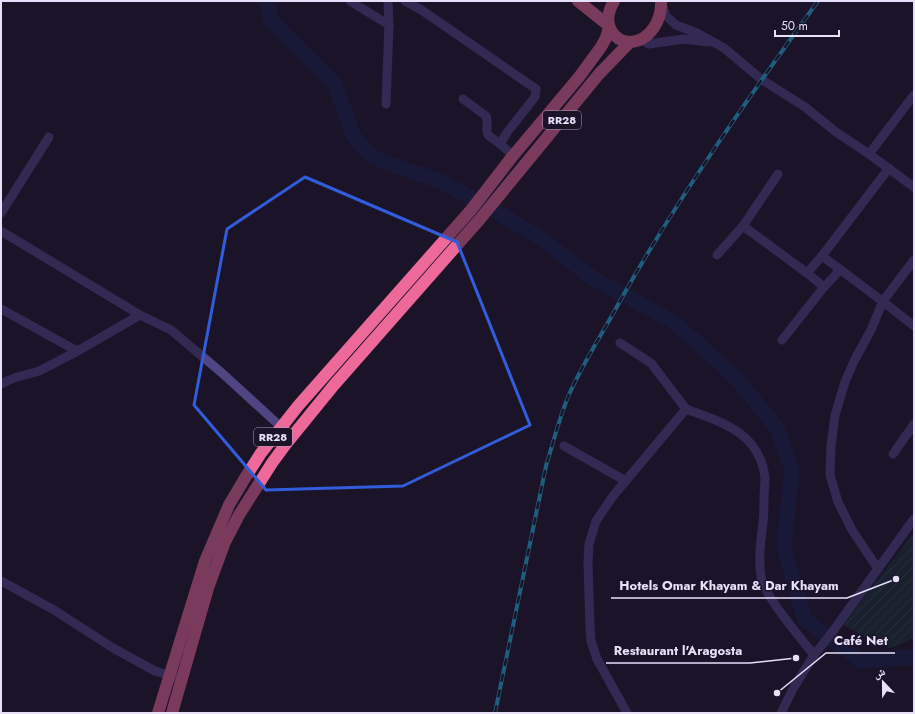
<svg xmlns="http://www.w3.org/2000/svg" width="915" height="714" viewBox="0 0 915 714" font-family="Jost,'Noto Naskh Arabic',sans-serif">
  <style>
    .garden { fill: url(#garden-furrows) }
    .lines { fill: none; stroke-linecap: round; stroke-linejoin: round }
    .river { stroke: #142148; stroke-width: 15 }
    .minor { stroke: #4f4583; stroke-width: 9 }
    .highway { stroke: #ed6999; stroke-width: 12 }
    .rail-casing { stroke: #23bae5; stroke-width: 4 }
    .rail { stroke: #1b1429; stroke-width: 2.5; stroke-dasharray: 8; stroke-linecap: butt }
    .marked { fill: none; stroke: #315ddc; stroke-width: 3; stroke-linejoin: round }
    .labels { text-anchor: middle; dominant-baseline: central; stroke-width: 3; stroke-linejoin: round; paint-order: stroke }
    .shield { fill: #1b1429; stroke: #aaa3bc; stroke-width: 1 }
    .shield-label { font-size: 11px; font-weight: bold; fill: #e7e0fb }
    .leader { fill: none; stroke: #e7e0fb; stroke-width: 1.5 }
    .callout-dot { fill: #e7e0fb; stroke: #1b1429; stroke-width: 1.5 }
    .callout-label { font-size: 13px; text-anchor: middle; font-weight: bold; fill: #e7e0fb; stroke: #1b1429; stroke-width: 3; stroke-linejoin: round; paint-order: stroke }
  </style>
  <defs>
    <pattern id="garden-furrows" width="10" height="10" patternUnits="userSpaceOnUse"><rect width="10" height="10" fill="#183033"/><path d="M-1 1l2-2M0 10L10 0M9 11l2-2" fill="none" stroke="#3a4e51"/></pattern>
  </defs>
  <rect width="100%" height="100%" fill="#1b1429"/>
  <!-- garden -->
  <polygon class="garden" points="914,533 914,637 902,644 889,648 868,639 843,624"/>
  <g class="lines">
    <!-- river -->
    <polyline class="river" points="267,1 271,21 335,84 354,137 374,158 442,182 511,220 543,240 592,278 674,322 735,377 777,428 792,469 784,547 805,620 861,661 914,657"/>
    <!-- minor -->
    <g class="minor">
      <polyline points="350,1 389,25"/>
      <polyline points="405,1 423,11 536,89 535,97 508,131 500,144 509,152 512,157"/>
      <polyline points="662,4 666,16 676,25 697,33 724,48 761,79 805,107 836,132 869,154 914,187"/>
      <polyline points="640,39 649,44 684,39 708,42"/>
      <path d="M463,99L486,116C489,122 485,128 488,135L500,144"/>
      <polyline points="386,104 389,25 388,1"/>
      <polyline points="869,154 914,95"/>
      <polyline points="1,213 49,137"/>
      <polyline points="743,226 807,273 824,287"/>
      <polyline points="1,231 140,315 171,330 222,373 292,437"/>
      <polyline points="717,255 743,226 778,174"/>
      <path d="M822,256C853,279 884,302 914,326"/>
      <polyline points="807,273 822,256 889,168"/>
      <polyline points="1,309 77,351"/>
      <polyline points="782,340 824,287 840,270"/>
      <polyline points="620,343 651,363 686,409"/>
      <polyline points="1,384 14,378 39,371 74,353 140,315"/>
      <polyline points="564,446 626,481"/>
      <polyline points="893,454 914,424"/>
      <polyline points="878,569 852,530 838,502 830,475 831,446 835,415 845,382 855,359 871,330 883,301 914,260"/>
      <polyline points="1,581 54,610 113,648 155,671 175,677"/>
      <path d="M627,713L597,659L591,641L590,628L588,562L589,544L596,521L613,496L686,409C723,422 761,434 765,479C765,485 764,492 764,498C764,506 764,514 763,522C761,541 758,557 761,577C765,597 800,637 814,655"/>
      <polyline points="781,713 794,687 814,655 833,631 914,519"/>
    </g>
    <!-- highway -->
    <g class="highway">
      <polyline points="578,1 608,25"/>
      <path d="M614,1C606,15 605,29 619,39C623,41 627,42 631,42C651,40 662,19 661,1"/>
      <polyline points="158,713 205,561 229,505 245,478 261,453 298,406 471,210 512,157 579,77 601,47 606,38 609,27"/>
      <polyline points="172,713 208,588 225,542 239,515 272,463 286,444 334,385 480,219 599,74 630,42"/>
    </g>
    <defs>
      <path id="rail" d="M495,713L546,466C553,443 559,419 568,397C582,364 603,333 620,301C679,196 748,98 818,1"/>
    </defs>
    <!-- rail casing -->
    <use href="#rail" class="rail-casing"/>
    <!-- rail -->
    <use href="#rail" class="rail"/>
  </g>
  <!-- marked area -->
  <path d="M0 0H915V714H0ZM305,177L457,242L530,425L403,486L266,490L194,405L227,229Z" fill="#1b1429" fill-opacity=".55" fill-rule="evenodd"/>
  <path class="marked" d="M305,177L457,242L530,425L403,486L266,490L194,405L227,229Z"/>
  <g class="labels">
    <!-- shield labels -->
    <g class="shield">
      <rect x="543" y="111" width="38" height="18" rx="3"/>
      <rect x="254" y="428" width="38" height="18" rx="3"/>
    </g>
    <g class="shield-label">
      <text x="562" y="120">RR28</text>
      <text x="273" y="437">RR28</text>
    </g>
  </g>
  <!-- callouts -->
  <path class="leader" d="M896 579L847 598H611M777 693L826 653H895M796 658L750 663H606"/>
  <g class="callout-dot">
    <circle cx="896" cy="579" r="4"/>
    <circle cx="777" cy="693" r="4"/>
    <circle cx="796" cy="658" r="4"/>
  </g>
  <g class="callout-label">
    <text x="729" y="590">Hotels Omar Khayam &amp; Dar Khayam</text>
    <text x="861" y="645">Café Net</text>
    <text x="678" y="655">Restaurant l'Aragosta</text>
  </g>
  <!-- border -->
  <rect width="915" height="714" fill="none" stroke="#e7e0fb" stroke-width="4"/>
  <!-- north arrow -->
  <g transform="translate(883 682) rotate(338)" stroke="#1b1429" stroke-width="3" paint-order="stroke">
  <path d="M0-3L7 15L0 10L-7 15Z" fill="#e7e0fb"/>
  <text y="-6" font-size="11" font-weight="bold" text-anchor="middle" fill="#e7e0fb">ش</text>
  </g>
  <!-- scale -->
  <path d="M775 30v6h64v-6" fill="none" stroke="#e7e0fb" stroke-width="2"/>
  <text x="781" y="30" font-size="12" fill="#e7e0fb" stroke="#1b1429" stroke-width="3" paint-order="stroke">50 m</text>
</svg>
